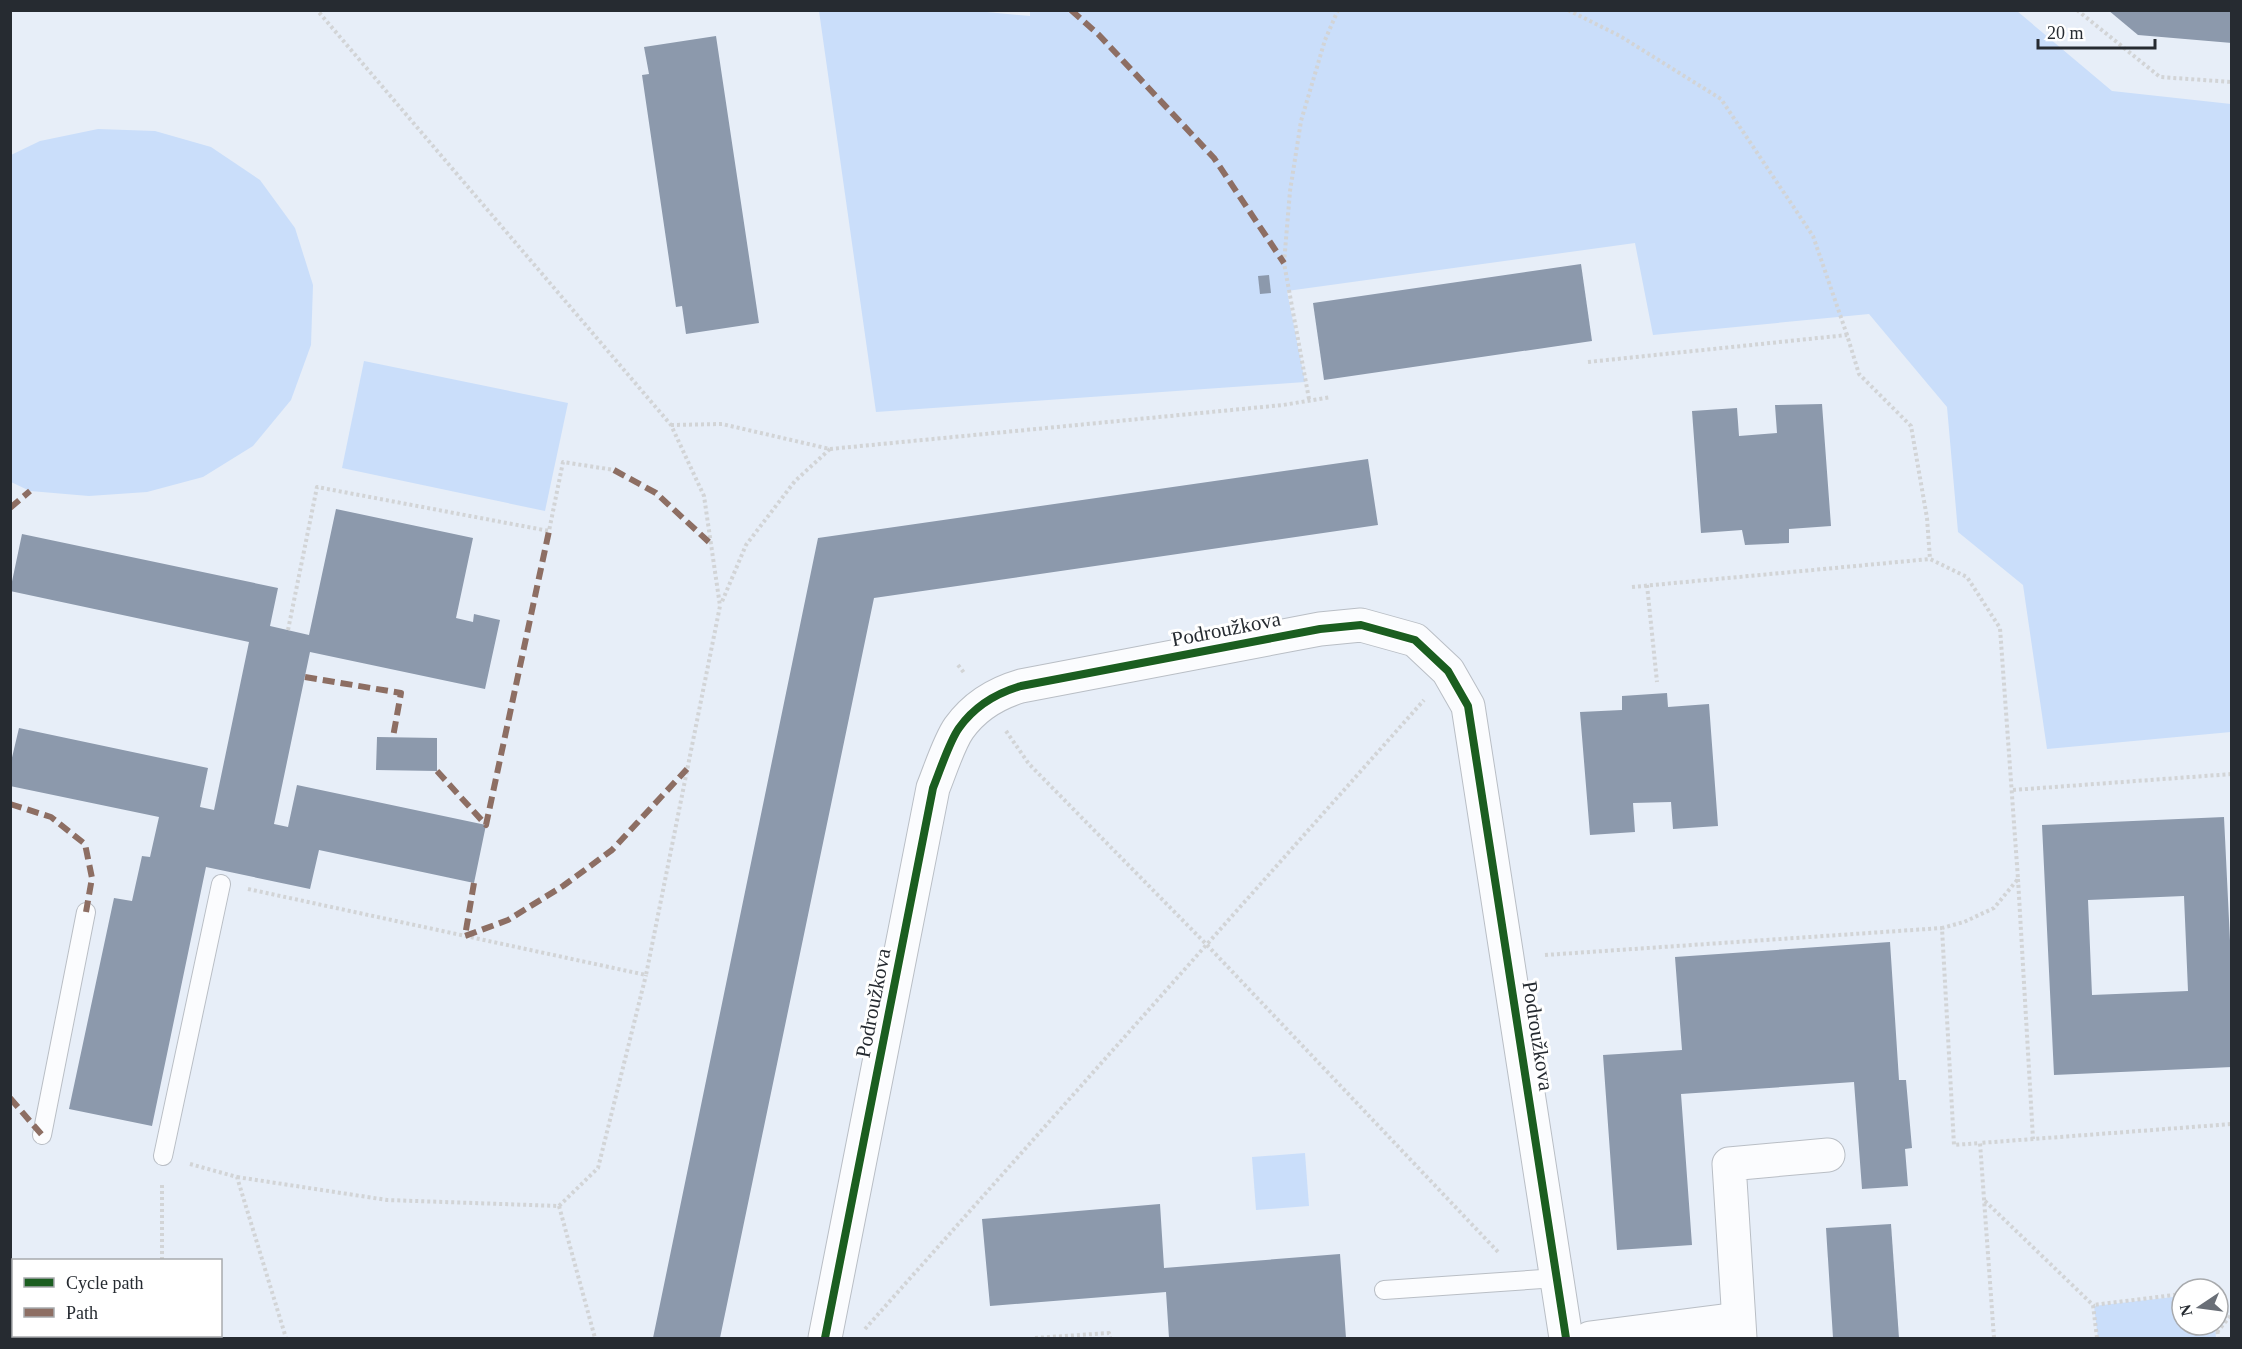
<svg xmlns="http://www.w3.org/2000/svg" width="2242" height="1349" viewBox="0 0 2242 1349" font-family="'Times New Roman',serif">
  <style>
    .green { fill: #cadefa }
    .building { fill: #8c99ac; fill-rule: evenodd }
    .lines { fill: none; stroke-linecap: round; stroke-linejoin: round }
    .lane-casing { stroke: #b9bec5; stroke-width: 20 }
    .street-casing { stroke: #b9bec5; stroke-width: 35 }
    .path { stroke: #d2d4d6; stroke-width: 4; stroke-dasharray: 3 3; stroke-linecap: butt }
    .lane { stroke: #fbfcfe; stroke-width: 18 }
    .street { stroke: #fbfcfe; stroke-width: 33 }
    .quiet { stroke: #8d6e63; stroke-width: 6; stroke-dasharray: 12 6; stroke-linecap: butt }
    .cycleway-casing { stroke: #fff; stroke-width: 11 }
    .cycleway { stroke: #1b5e20; stroke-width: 8 }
    .labels { text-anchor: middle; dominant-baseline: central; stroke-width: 6; stroke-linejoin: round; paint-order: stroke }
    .street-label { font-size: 21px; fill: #262b31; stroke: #fff }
  </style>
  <rect width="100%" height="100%" fill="#e7eef8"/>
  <!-- green -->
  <g class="green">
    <polygon points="966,10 1030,16 1030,10 2017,11 2112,91 2231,104 2231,732 2047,749 2023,585 1958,532 1947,407 1869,314 1653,335 1635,243 1287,291 1305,382 876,412 819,11"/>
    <polygon points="98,129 155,131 211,147 260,180 295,228 313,285 311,345 291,400 253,446 203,477 147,492 89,496 30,491 11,482 11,155 40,141"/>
    <polygon points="364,361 568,403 545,511 342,468"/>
    <polygon points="1305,1153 1309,1206 1256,1210 1252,1157"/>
    <polygon points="2182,1296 2182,1325 2215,1325 2216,1338 2098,1338 2094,1306"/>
  </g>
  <!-- building -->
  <g class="building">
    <polygon points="2108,10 2232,10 2232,43 2138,35"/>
    <polygon points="716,36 759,323 686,334 682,306 676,307 642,75 649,74 644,47"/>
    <polygon points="1581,264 1592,341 1324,380 1313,303"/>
    <polygon points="1269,275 1271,293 1260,294 1258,276"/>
    <polygon points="1822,404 1831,526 1789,529 1789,543 1745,545 1742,530 1701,533 1692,411 1737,408 1739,436 1777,433 1775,405"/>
    <polygon points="1368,459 1378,525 874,598 720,1338 653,1338 818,538"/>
    <polygon points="336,509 473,538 456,618 473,622 474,614 500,620 485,689 310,652 274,824 288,827 297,785 486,825 474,883 319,850 310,889 206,867 152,1126 69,1109 114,898 132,901 142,856 150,857 159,817 10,786 10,766 19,728 208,768 200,807 214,810 249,642 10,591 22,534 278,588 270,626 309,635"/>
    <polygon points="1667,693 1668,707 1709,704 1718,826 1673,829 1671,802 1633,803 1635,832 1590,835 1580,712 1622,710 1622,696"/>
    <polygon points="377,737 437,738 437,771 376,770"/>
    <path d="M2224,817L2232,982V1067L2054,1075L2042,825ZM2184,896L2188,991L2092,995L2088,900Z"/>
    <polygon points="1890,942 1899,1080 1906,1080 1912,1148 1905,1149 1908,1186 1862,1189 1854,1082 1681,1094 1692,1245 1617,1250 1603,1055 1682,1050 1675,957"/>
    <polygon points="1160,1204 1164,1268 1340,1254 1346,1338 1169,1338 1166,1292 990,1306 982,1219"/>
    <polygon points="1891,1224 1899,1338 1833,1338 1826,1228"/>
    <polygon points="14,1285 14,1336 64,1336 65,1338 10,1338 10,1286"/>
  </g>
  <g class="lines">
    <defs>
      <g id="lane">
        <polyline points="42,1135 86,912"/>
        <polyline points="163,1156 221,884"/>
        <polyline points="1384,1290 1557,1278"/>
      </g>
      <g id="street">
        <path d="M825,1338L933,788C940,771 949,742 959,728C974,707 997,693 1021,686L1320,629L1361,625L1415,640L1448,671L1468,706L1566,1338"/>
        <polyline points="1590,1338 1738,1319"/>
        <polyline points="1740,1338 1729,1164 1828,1155"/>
      </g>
    </defs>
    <!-- lane casing -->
    <use href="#lane" class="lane-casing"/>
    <!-- street casing -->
    <use href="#street" class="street-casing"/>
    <!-- path -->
    <g class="path">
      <polyline points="1568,10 1620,36 1721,99 1813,236 1847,335"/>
      <polyline points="2077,10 2160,77 2232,82"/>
      <polyline points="1588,362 1847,335 1859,374 1911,426 1927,518 1930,559"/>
      <polyline points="1309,399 1284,263 1290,191 1301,121 1325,40 1338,10"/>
      <polyline points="671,425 722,424 830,449 795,481 746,545 721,604"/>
      <polyline points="830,449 1283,405 1331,397"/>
      <polyline points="1647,585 1657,682"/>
      <polyline points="1632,587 1930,559 1967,577 2000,628 2018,879 1994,908 1964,922 1942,928 1954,1145 1980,1143"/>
      <polyline points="288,630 317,487 549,531 563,462 614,470"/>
      <polyline points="958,665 965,674"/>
      <polyline points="1006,731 1029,764 1207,945 1499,1253"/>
      <polyline points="2013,790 2232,774"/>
      <polyline points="2018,879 2033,1139"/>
      <polyline points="248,889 646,975 720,606 704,496 671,425 317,10"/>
      <polyline points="1545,955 1942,928"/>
      <polyline points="190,1164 237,1177 286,1338"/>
      <polyline points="237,1177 387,1200 559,1206 598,1168 646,975"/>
      <polyline points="1985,1201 2094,1306"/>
      <polyline points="559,1206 595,1338"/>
      <polyline points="162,1260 162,1183"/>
      <polyline points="2217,1325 2218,1338"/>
      <polyline points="865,1329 1424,700"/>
      <polyline points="2217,1332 2232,1314"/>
      <polyline points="154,1338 155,1336"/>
      <polyline points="1035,1338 1109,1333 1110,1338"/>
      <polyline points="1994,1338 1980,1143 2232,1124"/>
      <polyline points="2097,1338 2093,1305 2182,1294"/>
    </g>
    <!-- lane -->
    <use href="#lane" class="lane"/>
    <!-- street -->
    <use href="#street" class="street"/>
    <!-- quiet -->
    <g class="quiet">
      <polyline points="1071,10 1098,34 1214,158 1284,263"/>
      <polyline points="614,470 656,493 712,545"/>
      <polyline points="10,508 30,491"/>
      <polyline points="305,677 401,693 393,737"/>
      <polyline points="437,771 486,825 549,531"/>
      <polyline points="10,804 51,817 85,844 92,878 86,912"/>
      <polyline points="474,883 465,936 508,920 563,886 612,850 687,769"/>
      <polyline points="10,1098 42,1135"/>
    </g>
    <defs>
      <path id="cycleway" d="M825,1338L933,788C940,771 949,742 959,728C974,707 997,693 1021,686L1320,629L1361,625L1415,640L1448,671L1468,706L1566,1338"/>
    </defs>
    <!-- cycleway casing -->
    <use href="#cycleway" class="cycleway-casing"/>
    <!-- cycleway -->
    <use href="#cycleway" class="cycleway"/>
  </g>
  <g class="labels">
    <!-- street labels -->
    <g class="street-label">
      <text transform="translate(1226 629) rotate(-11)">Podroužkova</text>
      <text transform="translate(873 1003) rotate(-79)">Podroužkova</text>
      <text transform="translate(1538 1036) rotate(81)">Podroužkova</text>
    </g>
  </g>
  <!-- border -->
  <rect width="2242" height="1349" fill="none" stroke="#262b31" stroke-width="24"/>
  <!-- legend -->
  <rect x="12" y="1259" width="210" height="78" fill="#ffffff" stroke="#a8aaad" stroke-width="1.5"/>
  <rect x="24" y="1278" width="30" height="9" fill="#1b5e20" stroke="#a8aaad" stroke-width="1.5"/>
  <text x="66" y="1289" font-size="18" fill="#262b31">Cycle path</text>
  <rect x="24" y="1308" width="30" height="9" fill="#8d6e63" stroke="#a8aaad" stroke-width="1.5"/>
  <text x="66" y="1319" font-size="18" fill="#262b31">Path</text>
  <!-- north arrow -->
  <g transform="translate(2200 1307) rotate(257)"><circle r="28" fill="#ffffff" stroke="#a8aaad" stroke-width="1.5"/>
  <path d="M0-4.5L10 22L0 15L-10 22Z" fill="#6a6f77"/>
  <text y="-9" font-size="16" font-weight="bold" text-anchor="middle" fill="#262b31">N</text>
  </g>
  <!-- scale -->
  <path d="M2038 39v9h117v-9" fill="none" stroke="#262b31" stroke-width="3"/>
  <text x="2047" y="39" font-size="18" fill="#262b31" stroke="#ffffff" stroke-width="4.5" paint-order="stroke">20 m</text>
</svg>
